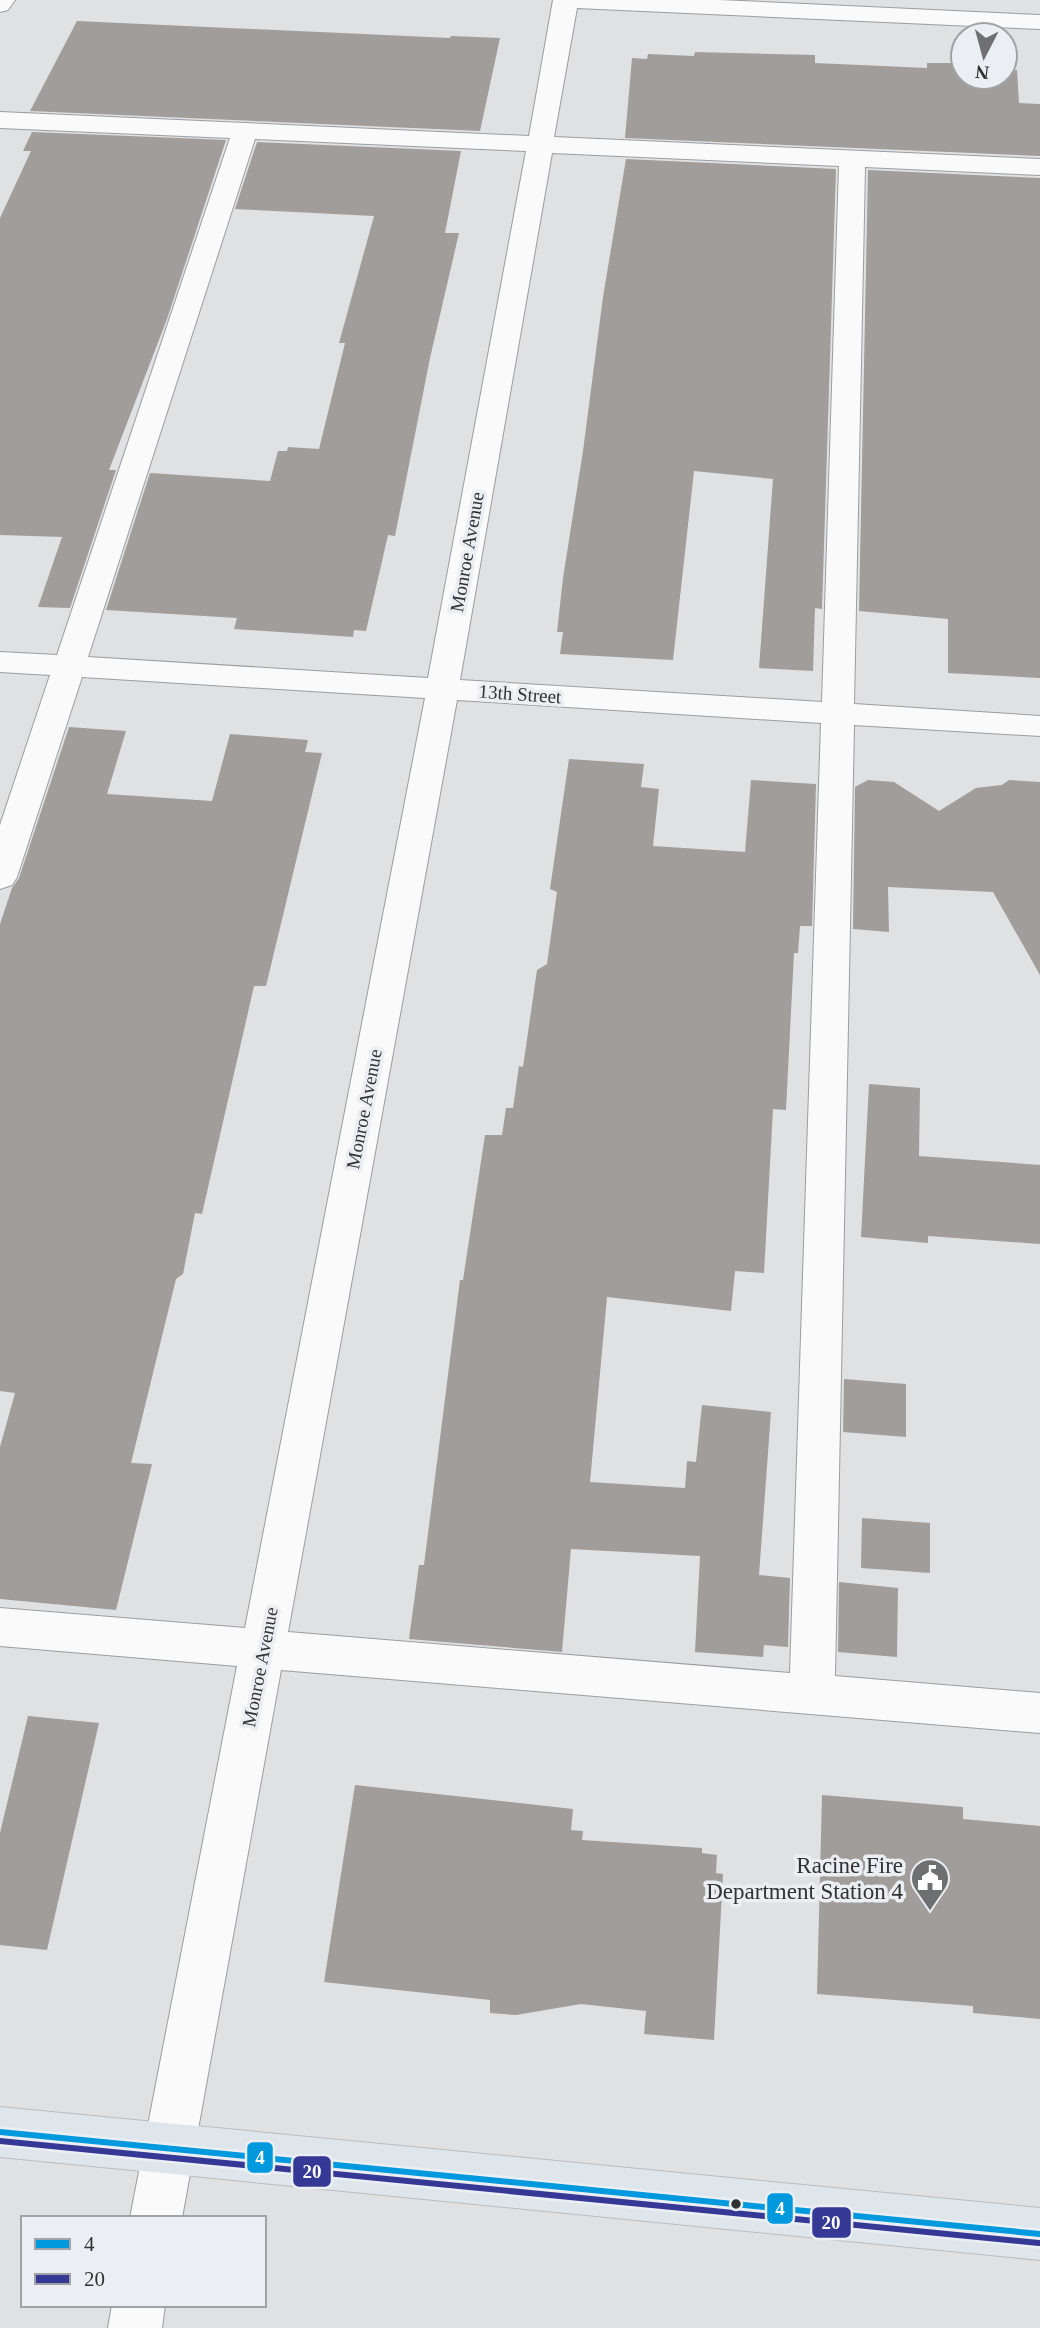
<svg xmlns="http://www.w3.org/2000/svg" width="1040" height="2328" viewBox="0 0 1040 2328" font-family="Georgia,serif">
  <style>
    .building { fill: #a19d9b }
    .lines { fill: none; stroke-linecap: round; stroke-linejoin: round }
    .minor-casing { stroke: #9b9d9f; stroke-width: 2 }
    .major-casing { stroke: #bbbcbd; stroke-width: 2 }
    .minor { fill: #fafafb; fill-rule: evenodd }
    .major { fill: #dee6ec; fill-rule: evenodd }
    .bus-1-casing { stroke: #ebeff3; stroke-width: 11 }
    .bus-2-casing { stroke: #ebeff3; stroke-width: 11 }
    .bus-1 { stroke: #09d; stroke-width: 6 }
    .bus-2 { stroke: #363896; stroke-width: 6 }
    .bus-dot { fill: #303233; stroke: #ebeff3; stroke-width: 2.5 }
    .labels { text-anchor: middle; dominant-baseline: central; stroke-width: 7; stroke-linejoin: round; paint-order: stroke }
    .street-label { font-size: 19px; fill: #303233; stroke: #ebeff3 }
    .near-poi-label { font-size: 23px; fill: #303233; stroke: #ebeff3; text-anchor: end }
    .line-badge { stroke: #ebeff3; stroke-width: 2.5 }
    .badge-label { font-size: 19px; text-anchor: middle; font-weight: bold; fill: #fff }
  </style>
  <rect width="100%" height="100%" fill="#dfe1e3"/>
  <!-- building -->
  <g class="building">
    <polygon points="77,21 450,38 451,36 500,38 480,131 30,111"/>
    <polygon points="695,52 815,55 815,63 927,68 927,63 963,63 963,77 1005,77 1005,66 1007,66 1008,70 1017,70 1019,103 1040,104 1040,156 625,138 632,58 647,59 648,54 694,56"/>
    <polygon points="32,132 226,140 167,319 109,470 116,470 70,608 38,607 62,537 0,535 0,218 31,151 23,151"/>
    <polygon points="257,142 461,151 445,233 459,233 430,358 395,536 388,535 366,631 354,630 353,637 234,629 237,618 106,610 150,473 270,481 278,451 287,451 288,447 319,449 345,343 339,343 374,216 235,209"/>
    <polygon points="626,159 836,169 822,609 815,608 813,671 759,668 773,479 694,471 673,660 560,654 563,632 557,632 563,578 583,451 603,297"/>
    <polygon points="868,170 1040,178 1040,678 948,673 948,619 859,611"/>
    <polygon points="69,727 126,731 107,794 212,801 230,734 308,740 305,752 322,753 266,986 254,986 202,1214 195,1213 183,1274 176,1279 131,1463 152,1464 116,1610 0,1599 0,1447 15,1393 0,1391 0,924 12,888 19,878"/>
    <polygon points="569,759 644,764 641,787 659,789 653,846 745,852 751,780 816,784 812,926 800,926 798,953 794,953 786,1110 773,1109 764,1273 735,1271 731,1311 607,1297 590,1482 685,1488 687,1461 696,1462 702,1405 771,1412 759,1575 790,1578 788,1647 764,1645 763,1657 695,1652 700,1556 571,1549 562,1652 409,1639 419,1565 424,1565 460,1280 463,1280 485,1135 502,1135 506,1108 513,1108 519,1066 523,1067 537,970 547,964 557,892 550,889"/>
    <polygon points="868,780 894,782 939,811 976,788 1002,785 1009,780 1040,782 1040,975 993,892 888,887 889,932 853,929 855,787"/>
    <polygon points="869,1084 920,1088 919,1156 1040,1165 1040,1244 928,1236 928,1243 861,1237"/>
    <polygon points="844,1379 906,1384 906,1437 843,1432"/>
    <polygon points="862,1518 930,1523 930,1573 861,1568"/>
    <polygon points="839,1582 898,1588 897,1657 838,1652"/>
    <polygon points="28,1716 99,1723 47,1950 0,1945 0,1833"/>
    <polygon points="355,1785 573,1809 571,1830 583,1831 582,1840 702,1848 702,1853 717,1855 716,1873 723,1874 714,2040 644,2034 646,2011 581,2004 516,2015 490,2013 490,2000 324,1982"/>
    <polygon points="822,1795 963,1807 963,1819 1040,1826 1040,2019 973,2013 973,2006 817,1994"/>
  </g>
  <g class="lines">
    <defs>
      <g id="minor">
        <polygon points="0,0 15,0 8,10 0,12"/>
        <path d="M553,0H719L1040,15V29L577,8L554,137L1040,159V175L865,167L854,704L1040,716V736L854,725L835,1676L1040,1693V1733L281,1670L182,2218H130L237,1666L0,1646V1608L245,1628L425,698L82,677L17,877L12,885L0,889V825L50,675L0,672V652L57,655L230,138L0,128V112L529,136ZM255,139L526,151L428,678L88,657ZM552,153L839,166L822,702L460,680ZM457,700L821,723L790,1673L288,1632Z"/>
        <polygon points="112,2305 165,2305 162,2328 108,2328"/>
      </g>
      <polygon id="major" points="0,2107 1040,2208 1040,2260 0,2157"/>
    </defs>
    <!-- minor casing -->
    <use href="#minor" class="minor-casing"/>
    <!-- major casing -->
    <use href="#major" class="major-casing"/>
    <!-- minor -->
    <use href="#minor" class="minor"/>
    <!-- major -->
    <use href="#major" class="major"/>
    <defs>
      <polyline id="bus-1" points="0,2132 1040,2234"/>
      <polyline id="bus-2" points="0,2141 1039,2243"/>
    </defs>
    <!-- bus-1 casing -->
    <use href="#bus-1" class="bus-1-casing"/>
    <!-- bus-2 casing -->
    <use href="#bus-2" class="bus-2-casing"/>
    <!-- bus-1 -->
    <use href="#bus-1" class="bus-1"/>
    <!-- bus-2 -->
    <use href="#bus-2" class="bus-2"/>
  </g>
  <!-- icons -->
  <defs>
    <symbol id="civic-pin" viewBox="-11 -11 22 30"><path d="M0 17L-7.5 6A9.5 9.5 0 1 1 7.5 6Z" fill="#6d6f71" stroke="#ebeff3"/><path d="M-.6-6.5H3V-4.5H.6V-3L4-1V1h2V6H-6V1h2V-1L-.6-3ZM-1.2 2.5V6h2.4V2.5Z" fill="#fff"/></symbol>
  </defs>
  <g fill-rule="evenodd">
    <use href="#civic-pin" x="908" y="1856" width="44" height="60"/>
  </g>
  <!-- markers -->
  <circle class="bus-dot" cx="736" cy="2204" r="6"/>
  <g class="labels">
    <!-- street labels -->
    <g class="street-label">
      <text transform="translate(467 552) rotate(-80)">Monroe Avenue</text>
      <text transform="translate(520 694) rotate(4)">13th Street</text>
      <text transform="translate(364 1109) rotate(-79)">Monroe Avenue</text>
      <text transform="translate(260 1667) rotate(-79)">Monroe Avenue</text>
    </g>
    <!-- near-poi labels -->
    <g class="near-poi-label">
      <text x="903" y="1865">Racine Fire<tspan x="903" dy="26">Department Station 4</tspan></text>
    </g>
  </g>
  <g class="line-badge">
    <rect x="246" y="2141" width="28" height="33" rx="7" fill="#09d"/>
    <rect x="292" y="2155" width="40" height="33" rx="7" fill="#363896"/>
    <rect x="766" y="2192" width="28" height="33" rx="7" fill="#09d"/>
    <rect x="811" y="2206" width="41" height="33" rx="7" fill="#363896"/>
  </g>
  <g class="badge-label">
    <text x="260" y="2164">4</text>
    <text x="312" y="2178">20</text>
    <text x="780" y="2215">4</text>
    <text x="831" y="2229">20</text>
  </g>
  <!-- legend -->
  <rect x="21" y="2216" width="245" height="91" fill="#ebeff3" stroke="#a0a3a6" stroke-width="2"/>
  <rect x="35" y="2239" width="35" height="10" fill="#0099dd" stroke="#a0a3a6" stroke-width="2"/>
  <text x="84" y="2251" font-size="21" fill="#303233">4</text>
  <rect x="35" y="2274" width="35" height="10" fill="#363896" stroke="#a0a3a6" stroke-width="2"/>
  <text x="84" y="2286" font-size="21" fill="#303233">20</text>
  <!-- north arrow -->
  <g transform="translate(984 56) rotate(186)"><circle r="33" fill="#ebeff3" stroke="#a0a3a6" stroke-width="2"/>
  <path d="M0-5L12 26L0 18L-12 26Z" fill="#6d6f71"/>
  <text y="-10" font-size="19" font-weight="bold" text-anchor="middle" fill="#303233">N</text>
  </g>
</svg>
